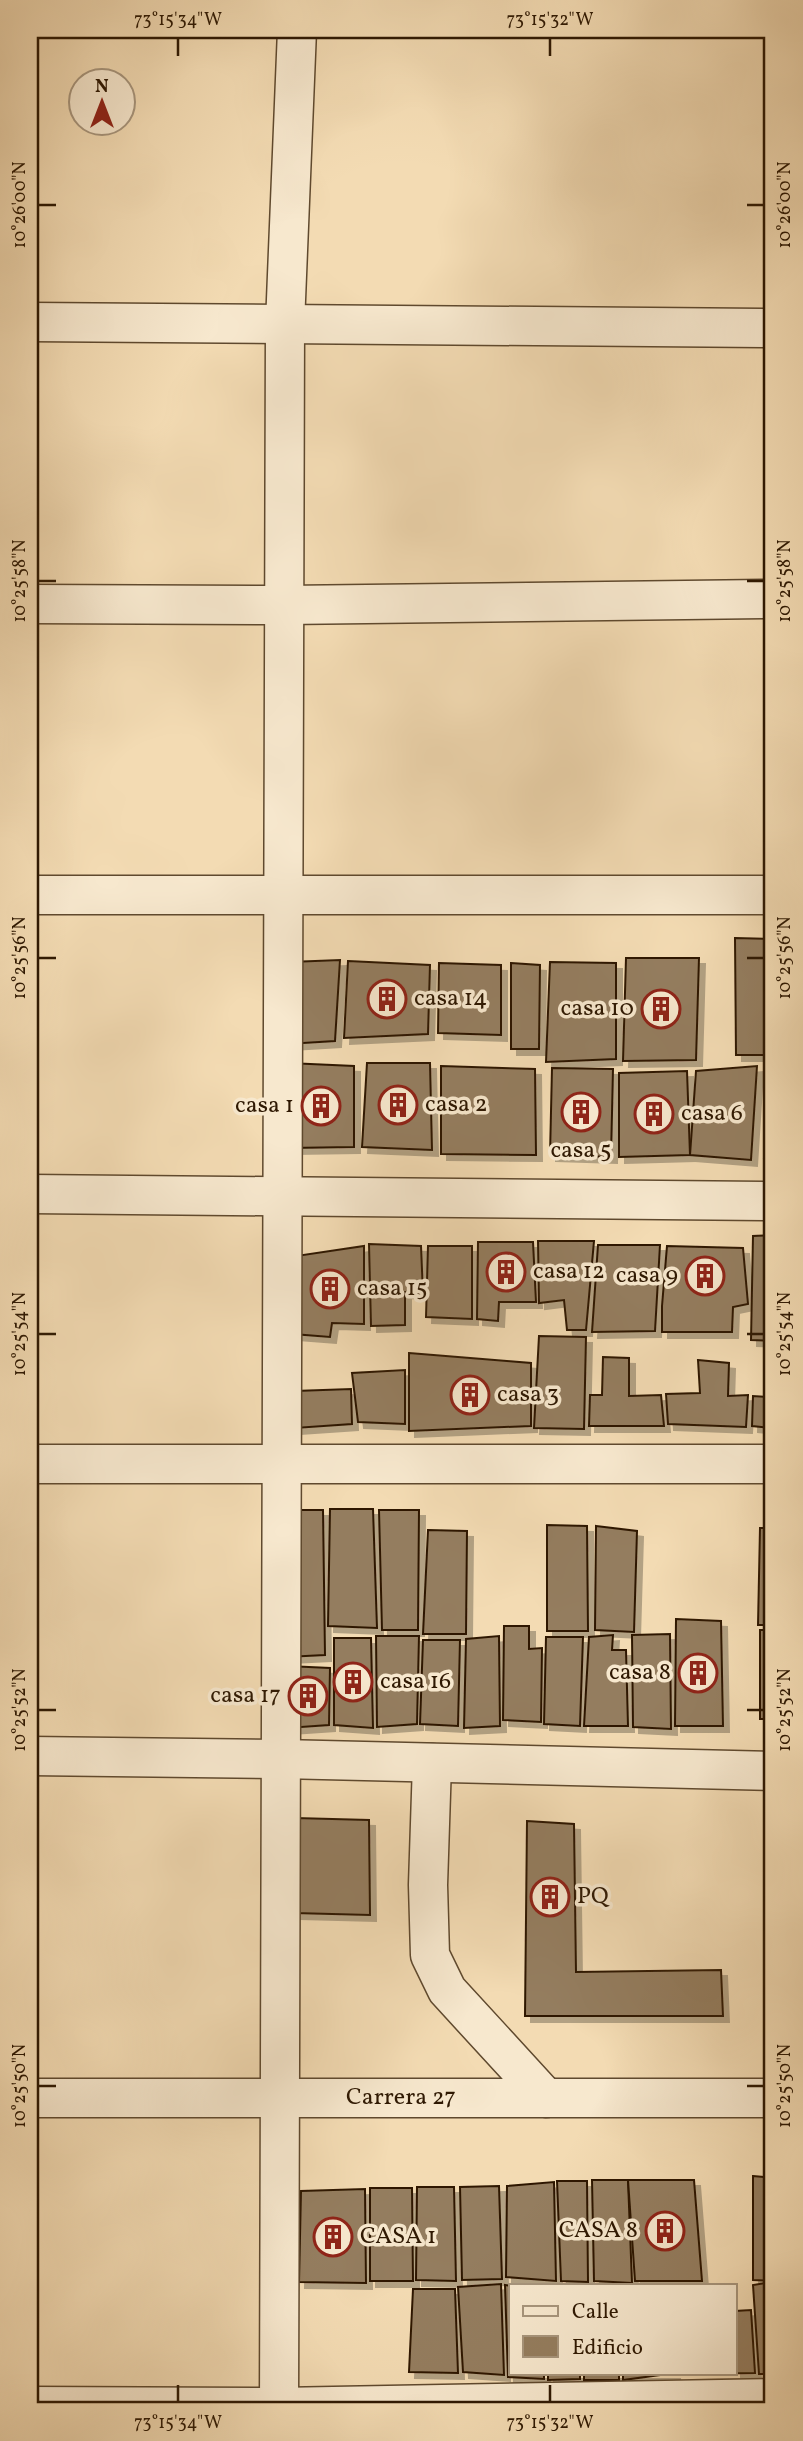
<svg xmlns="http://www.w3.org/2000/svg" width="803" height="2441" viewBox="0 0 803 2441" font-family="Vollkorn,serif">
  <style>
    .building { fill: #947d5e; stroke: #2e1802; stroke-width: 2; filter: url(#shadow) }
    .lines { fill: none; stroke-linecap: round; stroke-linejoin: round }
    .minor-casing { stroke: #5f492e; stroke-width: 41 }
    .minor { stroke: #f7e8ce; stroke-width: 38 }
    .ticks { fill: none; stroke: #2e1802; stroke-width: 2.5 }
    .labels { text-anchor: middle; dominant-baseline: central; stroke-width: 7; stroke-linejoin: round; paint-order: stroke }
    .poi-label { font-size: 24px; fill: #2e1802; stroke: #f7e8ce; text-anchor: start }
    .street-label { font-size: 24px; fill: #2e1802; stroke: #f7e8ce }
    .neatline { fill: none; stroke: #2e1802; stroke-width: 2.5 }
    .ticks-label { font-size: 18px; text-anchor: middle; fill: #2e1802 }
  </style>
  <defs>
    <filter id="shadow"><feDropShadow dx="6" dy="6" stdDeviation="0" flood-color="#0004"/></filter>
  </defs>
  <rect width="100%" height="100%" fill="#f3dbb3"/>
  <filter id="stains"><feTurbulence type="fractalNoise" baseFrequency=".00286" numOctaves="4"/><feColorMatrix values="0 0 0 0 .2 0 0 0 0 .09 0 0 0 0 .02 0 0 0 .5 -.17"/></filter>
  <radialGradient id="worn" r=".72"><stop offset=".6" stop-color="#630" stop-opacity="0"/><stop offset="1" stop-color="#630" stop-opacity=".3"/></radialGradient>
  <!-- building -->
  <g class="building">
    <polygon points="735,938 773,939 773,1055 736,1055"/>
    <polygon points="626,958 699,958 696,1060 623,1061"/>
    <polygon points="340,960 335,1041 287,1044 290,962"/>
    <polygon points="348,961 430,965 428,1034 344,1038"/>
    <polygon points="550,962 616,963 616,1059 546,1062"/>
    <polygon points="439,963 501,965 501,1035 438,1033"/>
    <polygon points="511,963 540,965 539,1049 511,1049"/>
    <polygon points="771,1062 773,1062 773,1158 764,1158"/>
    <polygon points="288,1063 354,1066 354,1147 289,1148"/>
    <polygon points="367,1063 430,1063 432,1150 362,1147"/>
    <polygon points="441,1066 535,1069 536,1155 441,1154"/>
    <polygon points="757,1066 751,1160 690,1155 696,1071"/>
    <polygon points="552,1068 613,1069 611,1157 550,1155"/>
    <polygon points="687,1071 690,1155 619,1157 619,1073"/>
    <polygon points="773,1235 773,1341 751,1340 753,1236"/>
    <polygon points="538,1241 594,1241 586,1330 567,1330 564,1300 539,1303"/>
    <polygon points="478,1242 533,1242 536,1302 499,1302 498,1321 477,1319"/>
    <polygon points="369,1244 421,1246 423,1294 405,1292 405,1325 371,1326"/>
    <polygon points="598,1245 660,1245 655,1331 592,1332"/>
    <polygon points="364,1246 364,1324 332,1323 330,1337 293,1334 296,1256"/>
    <polygon points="428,1246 472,1246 472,1319 426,1317"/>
    <polygon points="667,1246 743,1248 748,1304 733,1307 732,1332 662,1332 662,1306"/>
    <polygon points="539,1336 586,1337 584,1429 534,1428"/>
    <polygon points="409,1353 531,1363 531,1426 409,1431"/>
    <polygon points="603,1357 629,1358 629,1396 661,1395 664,1426 589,1426 590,1395 602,1395"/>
    <polygon points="698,1360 729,1363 728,1396 748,1395 746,1427 668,1424 666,1394 700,1393"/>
    <polygon points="769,1360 773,1360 773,1428 752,1426 753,1396 770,1397"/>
    <polygon points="405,1370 405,1424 358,1422 352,1373"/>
    <polygon points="351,1389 352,1424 295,1428 295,1391"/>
    <polygon points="330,1509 373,1509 377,1628 328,1626"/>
    <polygon points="288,1510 323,1510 325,1655 286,1657"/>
    <polygon points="379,1510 419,1510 418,1630 382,1630"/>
    <polygon points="547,1525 587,1526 588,1631 547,1631"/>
    <polygon points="596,1526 637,1531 634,1632 595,1630"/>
    <polygon points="760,1528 773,1528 773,1625 758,1625"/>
    <polygon points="428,1530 467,1531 466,1634 423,1634"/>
    <polygon points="676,1619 721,1621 723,1726 675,1726"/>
    <polygon points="504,1626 529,1626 529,1649 542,1648 541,1722 503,1720"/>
    <rect x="760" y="1630" width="13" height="89"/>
    <polygon points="670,1634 671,1729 633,1727 632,1635"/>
    <polygon points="613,1635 612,1650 626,1650 628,1726 584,1726 589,1637"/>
    <polygon points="376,1636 419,1636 417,1724 377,1727"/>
    <polygon points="499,1636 500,1726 464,1728 466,1639"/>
    <polygon points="546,1637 583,1637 580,1726 544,1724"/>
    <polygon points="334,1638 371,1638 373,1728 334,1725"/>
    <polygon points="423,1640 460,1640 458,1726 420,1724"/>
    <polygon points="287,1666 330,1668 329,1725 287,1728"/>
    <polygon points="295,1818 369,1820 370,1915 294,1913"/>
    <polygon points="527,1821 574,1824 576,1972 721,1970 723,2016 525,2016"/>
    <polygon points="753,2176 773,2178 773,2281 753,2280"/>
    <polygon points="592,2180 628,2180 632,2283 594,2281"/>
    <polygon points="628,2180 694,2180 702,2281 635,2281"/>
    <polygon points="557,2181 587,2181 588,2282 561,2281"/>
    <polygon points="554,2182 556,2281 506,2277 507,2186"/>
    <polygon points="499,2186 502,2279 462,2280 460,2187"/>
    <polygon points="417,2187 454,2187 456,2281 416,2280"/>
    <polygon points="370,2188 412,2188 413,2281 370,2281"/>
    <polygon points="365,2189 366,2283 299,2282 301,2191"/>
    <polygon points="773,2282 773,2374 759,2374 753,2285"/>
    <polygon points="501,2284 504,2375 463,2372 458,2287"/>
    <polygon points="505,2285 511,2286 511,2373 544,2373 544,2379 508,2377"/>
    <polygon points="413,2289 455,2289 458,2373 409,2372"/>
    <polygon points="751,2310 755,2373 684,2374 735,2373 735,2311"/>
    <polygon points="548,2373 580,2373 580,2379 548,2380"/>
    <rect x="584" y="2373" width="35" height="7"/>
    <polygon points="623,2373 675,2373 623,2380"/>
  </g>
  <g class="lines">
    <defs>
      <g id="minor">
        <polyline points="30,322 773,328"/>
        <polyline points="30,604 285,605 773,599"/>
        <polyline points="30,895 773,895"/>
        <polyline points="30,1194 773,1201"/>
        <polyline points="30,1464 773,1464"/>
        <polyline points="30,1756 281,1759 773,1771"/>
        <polyline points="432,1763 428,1885 430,1955 447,1990 546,2098"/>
        <path id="s1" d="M30,2098H773"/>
        <polyline points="30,2406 279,2407 773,2398"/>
        <polyline points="279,2411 285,324 297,30"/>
      </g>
    </defs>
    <!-- minor casing -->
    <use href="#minor" class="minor-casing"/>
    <!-- minor -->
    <use href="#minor" class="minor"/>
  </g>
  <!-- ticks -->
  <path class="ticks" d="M178,38V56M550,38V56M38,205H56M747,205H764M38,581H56M747,581H764M38,958H56M747,958H764M38,1334H56M747,1334H764M38,1710H56M747,1710H764M38,2086H56M747,2086H764M178,2385V2402M550,2385V2402"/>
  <!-- icons -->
  <defs>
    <symbol id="building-ring" viewBox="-11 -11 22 22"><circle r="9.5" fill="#f7e8ce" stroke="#8f2418" stroke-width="1.5"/><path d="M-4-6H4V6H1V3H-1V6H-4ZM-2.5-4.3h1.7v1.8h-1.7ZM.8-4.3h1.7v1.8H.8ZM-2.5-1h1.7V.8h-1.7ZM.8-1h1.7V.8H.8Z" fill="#8f2418"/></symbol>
  </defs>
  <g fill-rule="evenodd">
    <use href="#building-ring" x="365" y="977" width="44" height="44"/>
    <use href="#building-ring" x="639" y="987" width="44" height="44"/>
    <use href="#building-ring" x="376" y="1083" width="44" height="44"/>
    <use href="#building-ring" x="299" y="1084" width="44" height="44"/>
    <use href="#building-ring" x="559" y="1090" width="44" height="44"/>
    <use href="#building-ring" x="632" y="1092" width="44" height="44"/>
    <use href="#building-ring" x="484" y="1250" width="44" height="44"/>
    <use href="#building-ring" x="683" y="1254" width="44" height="44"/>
    <use href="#building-ring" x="308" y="1267" width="44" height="44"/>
    <use href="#building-ring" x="448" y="1373" width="44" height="44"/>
    <use href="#building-ring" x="676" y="1651" width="44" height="44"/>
    <use href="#building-ring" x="331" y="1660" width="44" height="44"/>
    <use href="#building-ring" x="286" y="1674" width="44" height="44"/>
    <use href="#building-ring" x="528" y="1875" width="44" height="44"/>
    <use href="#building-ring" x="643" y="2209" width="44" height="44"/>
    <use href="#building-ring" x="311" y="2215" width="44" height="44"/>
  </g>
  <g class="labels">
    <!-- poi labels -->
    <g class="poi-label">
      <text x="414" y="999">casa 14</text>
      <text x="634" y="1009" text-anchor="end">casa 10</text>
      <text x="425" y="1105">casa 2</text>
      <text x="294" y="1106" text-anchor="end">casa 1</text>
      <text x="681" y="1114">casa 6</text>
      <text x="581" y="1151" text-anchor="middle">casa 5</text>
      <text x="533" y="1272">casa 12</text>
      <text x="678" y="1276" text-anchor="end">casa 9</text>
      <text x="357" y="1289">casa 15</text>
      <text x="497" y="1395">casa 3</text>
      <text x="671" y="1673" text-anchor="end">casa 8</text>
      <text x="380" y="1682">casa 16</text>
      <text x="281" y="1696" text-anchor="end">casa 17</text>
      <text x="577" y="1897">PQ</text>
      <text x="638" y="2231" text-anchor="end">CASA 8</text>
      <text x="360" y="2237">CASA 1</text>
    </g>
    <!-- street labels -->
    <g class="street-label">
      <text stroke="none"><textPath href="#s1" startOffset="371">Carrera 27</textPath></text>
    </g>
  </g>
  <!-- margin -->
  <rect width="803" height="2441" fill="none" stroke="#f3dbb3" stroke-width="77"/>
  <!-- legend -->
  <rect x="509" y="2284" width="228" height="91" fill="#f7e8ce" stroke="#a7957c" stroke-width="2"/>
  <rect x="523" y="2306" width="35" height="10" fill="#f7e8ce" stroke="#a7957c" stroke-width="2"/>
  <text x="572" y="2318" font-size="21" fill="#2e1802">Calle</text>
  <rect x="523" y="2336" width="35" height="21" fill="#947d5e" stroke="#a7957c" stroke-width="2"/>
  <text x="572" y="2354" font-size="21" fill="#2e1802">Edificio</text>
  <!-- north arrow -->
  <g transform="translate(102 102)"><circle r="33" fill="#f7e8ce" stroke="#a7957c" stroke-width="2"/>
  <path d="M0-5L12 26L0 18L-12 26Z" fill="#8f2418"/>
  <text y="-10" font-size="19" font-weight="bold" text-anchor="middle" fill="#2e1802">N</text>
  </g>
  <rect x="38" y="38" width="726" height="2364" class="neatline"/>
  <g class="ticks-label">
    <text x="178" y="25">73°15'34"W</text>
    <text x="550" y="25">73°15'32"W</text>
    <text transform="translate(19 205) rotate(-90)" y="6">10°26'00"N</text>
    <text transform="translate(784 205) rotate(-90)" y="6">10°26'00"N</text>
    <text transform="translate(19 581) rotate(-90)" y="6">10°25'58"N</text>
    <text transform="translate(784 581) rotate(-90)" y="6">10°25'58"N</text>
    <text transform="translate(19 958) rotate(-90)" y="6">10°25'56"N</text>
    <text transform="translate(784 958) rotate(-90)" y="6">10°25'56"N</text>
    <text transform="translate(19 1334) rotate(-90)" y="6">10°25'54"N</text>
    <text transform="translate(784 1334) rotate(-90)" y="6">10°25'54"N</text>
    <text transform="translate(19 1710) rotate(-90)" y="6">10°25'52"N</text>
    <text transform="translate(784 1710) rotate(-90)" y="6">10°25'52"N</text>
    <text transform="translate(19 2086) rotate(-90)" y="6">10°25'50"N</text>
    <text transform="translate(784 2086) rotate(-90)" y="6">10°25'50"N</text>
    <text x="178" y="2428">73°15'34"W</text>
    <text x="550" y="2428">73°15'32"W</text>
  </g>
  <rect width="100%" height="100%" filter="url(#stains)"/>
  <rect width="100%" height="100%" fill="url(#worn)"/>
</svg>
